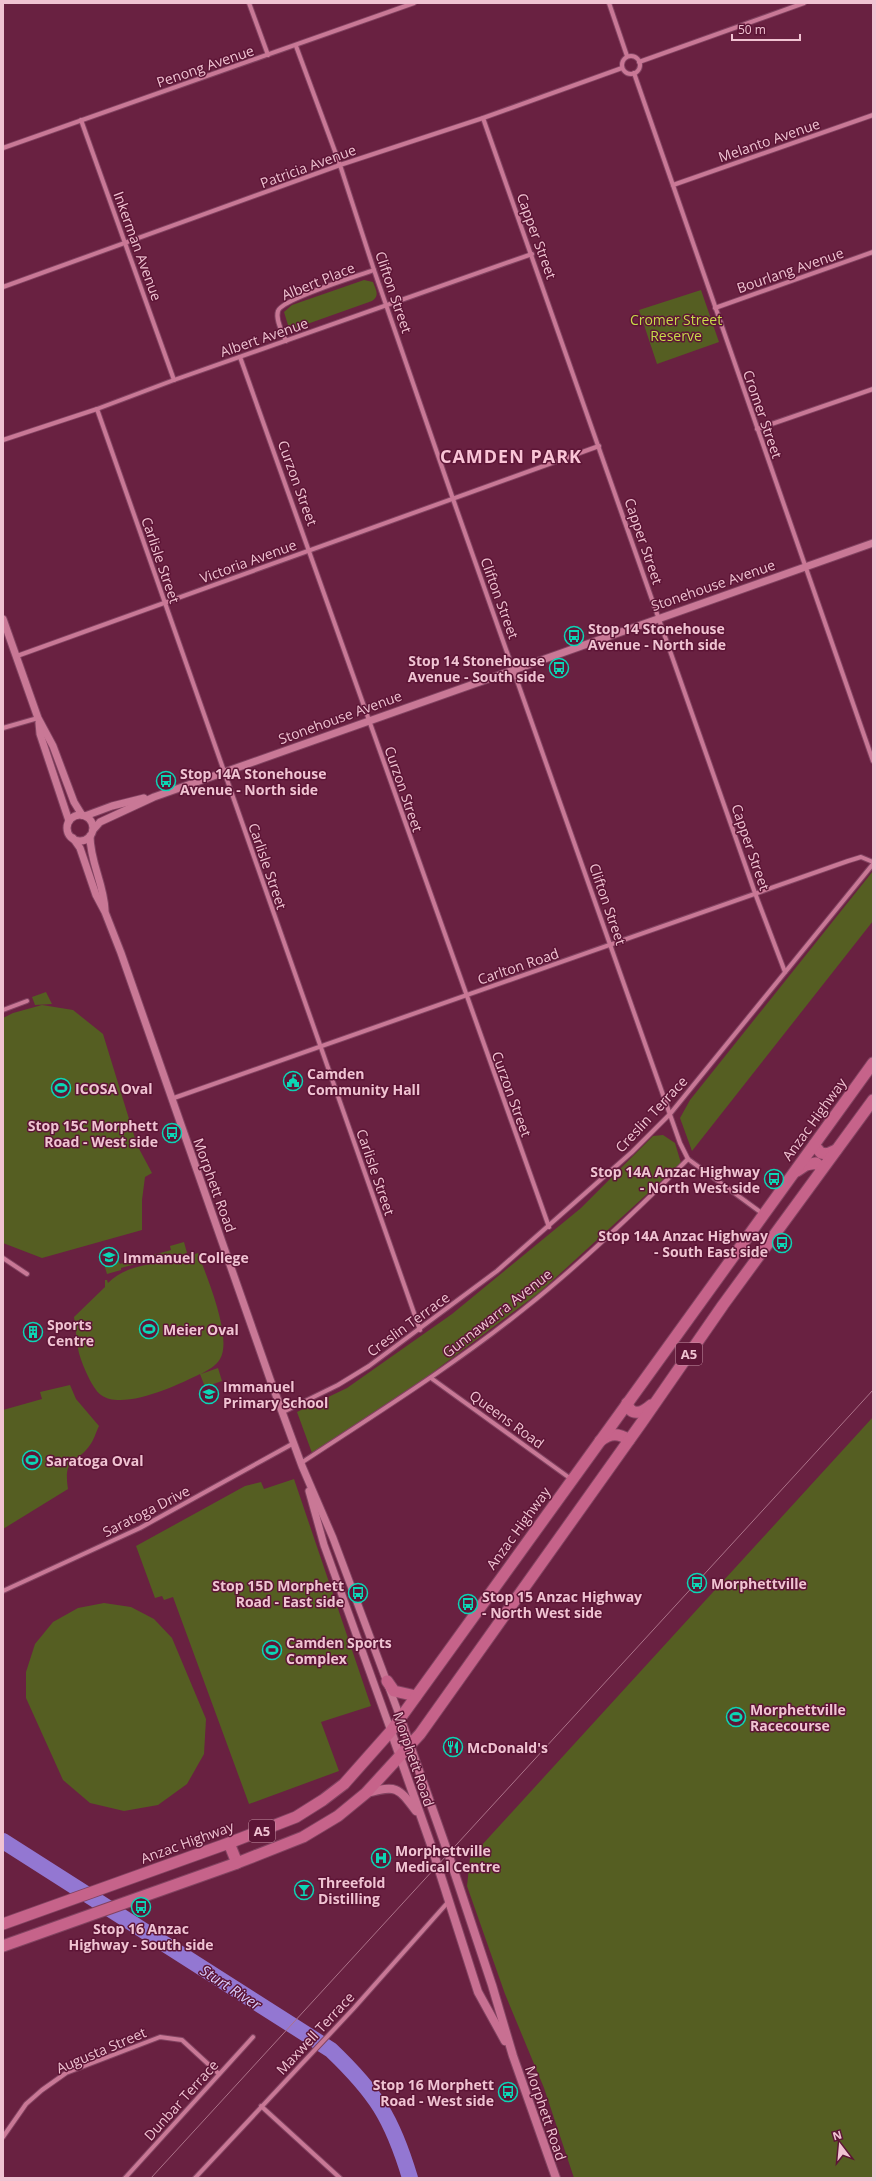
<svg xmlns="http://www.w3.org/2000/svg" width="876" height="2181" viewBox="0 0 876 2181" font-family="'Open Sans',sans-serif">
  <style>
    .green { fill: #555e22 }
    .lines { fill: none; stroke-linecap: round; stroke-linejoin: round }
    .river { stroke: #9377d2; stroke-width: 16 }
    .minor-casing { stroke: #824361; stroke-width: 6 }
    .tertiary-casing { stroke: #824361; stroke-width: 9 }
    .secondary-casing { stroke: #824361; stroke-width: 10 }
    .trunk-casing { stroke: #824361; stroke-width: 13 }
    .minor { stroke: #c97896; stroke-width: 4 }
    .tertiary { stroke: #c97896; stroke-width: 7 }
    .secondary { stroke: #c87092; stroke-width: 8 }
    .trunk { stroke: #c6638a; stroke-width: 11 }
    .tram { stroke: #ac7289; stroke-width: 1 }
    .labels { text-anchor: middle; dominant-baseline: central; stroke-width: 3; stroke-linejoin: round; paint-order: stroke }
    .shield { fill: #5d1536; stroke: #c48fa3; stroke-width: 1 }
    .shield-label { font-size: 13px; font-weight: bold; fill: #f0c3d2 }
    .street-label { font-size: 14px; fill: #f0c3d2; stroke: #5d1536 }
    .park-label { font-size: 14px; fill: #c7da49; stroke: #5d1536 }
    .poi-label { font-size: 14px; font-weight: bold; fill: #f0c3d2; stroke: #5d1536; text-anchor: start }
    .water-label { font-size: 15px; font-style: italic; fill: #d7cbfb; stroke: #5d1536 }
    .district-label { font-size: 18px; font-weight: bold; letter-spacing: 1px; fill: #f9c4d6; stroke: #5d1536 }
  </style>
  <rect width="100%" height="100%" fill="#692141"/>
  <!-- green -->
  <g class="green">
    <path d="M364,280L373,282C376,290 380,296 372,301L296,328L288,325L284,312L292,305Z"/>
    <polygon points="701,290 719,342 657,364 639,310"/>
    <polygon points="873,871 873,921 692,1151 680,1118 690,1100"/>
    <polygon points="46,992 52,1004 35,1005 32,997"/>
    <polygon points="42,1005 73,1010 103,1034 137,1145 152,1173 145,1177 142,1200 142,1230 42,1258 3,1243 3,1018 13,1013"/>
    <polygon points="663,1135 675,1143 681,1163 540,1292 428,1376 312,1453 297,1412 347,1388 452,1314 581,1208 653,1136"/>
    <polygon points="184,1242 187,1253 173,1257 172,1254 121,1268 121,1270 107,1274 104,1264 118,1260 120,1264 171,1250 170,1246"/>
    <path d="M198,1253C206,1275 233,1338 220,1359C216,1366 208,1370 201,1374L218,1368L222,1381L205,1387L200,1374C178,1385 123,1411 101,1395C92,1389 79,1358 78,1348C76,1338 76,1328 74,1317L105,1287V1280H107L108,1283C125,1265 154,1264 177,1259C184,1258 191,1255 198,1253Z"/>
    <path d="M70,1385L76,1399L99,1426C96,1432 94,1440 90,1445C76,1465 63,1457 68,1489L3,1529V1410L42,1399L40,1392Z"/>
    <polygon points="873,1417 873,2178 574,2178 544,2088 505,1994 467,1886 470,1858"/>
    <polygon points="294,1479 371,1706 321,1722 339,1771 249,1804 173,1597 164,1600 162,1596 155,1598 136,1546 245,1486 261,1482 264,1489"/>
    <polygon points="104,1603 131,1607 154,1619 172,1638 206,1719 204,1754 187,1784 158,1805 124,1811 90,1803 63,1780 26,1698 26,1672 35,1644 53,1622 78,1608"/>
  </g>
  <g class="lines">
    <!-- river -->
    <path class="river" d="M3,1841L331,2050C376,2093 392,2118 410,2178"/>
    <defs>
      <g id="minor">
        <polyline points="249,3 268,55"/>
        <polyline points="609,3 627,56"/>
        <polyline points="296,46 340,165 374,270 453,499 680,1143 688,1159 763,1214"/>
        <circle cx="631" cy="65" r="9"/>
        <polyline points="639,62 804,3"/>
        <polyline points="634,73 873,761"/>
        <polyline points="483,118 755,893 785,972"/>
        <polyline points="81,120 174,380"/>
        <polyline points="3,148 414,3"/>
        <polyline points="673,185 873,115"/>
        <polyline points="3,287 340,165 483,118 622,68"/>
        <polyline points="715,308 873,252"/>
        <path d="M286,341C283,333 275,320 278,311C282,299 358,276 374,270"/>
        <polyline points="240,357 549,1227"/>
        <polyline points="97,409 420,1330"/>
        <polyline points="757,429 873,389"/>
        <polyline points="3,440 97,409 174,380 532,254"/>
        <polyline points="17,656 599,446"/>
        <polyline points="3,728 38,718"/>
        <polyline points="3,1010 27,1001"/>
        <polyline points="171,1099 848,861 861,857 873,862"/>
        <polyline points="3,1258 27,1274"/>
        <polyline points="431,1378 571,1479"/>
        <polyline points="283,1412 338,1385 369,1366 497,1271 632,1152 670,1114 873,864"/>
        <path d="M301,1463C377,1413 454,1365 525,1308C583,1262 636,1211 688,1159"/>
        <polyline points="3,1591 140,1528 294,1443"/>
        <polyline points="261,2106 340,2178"/>
        <polyline points="3,2137 26,2104 42,2090 66,2073 160,2037 182,2040 219,2074"/>
        <polyline points="125,2178 253,2037"/>
        <polyline points="195,2178 354,2008 449,1901"/>
      </g>
      <g id="tertiary">
        <polyline points="3,619 38,718 53,746 74,802 82,815"/>
        <polyline points="39,723 40,734 69,821"/>
        <circle cx="80" cy="828" r="13"/>
        <polyline points="85,816 112,806 144,798"/>
        <polyline points="93,830 100,822 154,797 873,543"/>
        <path d="M90,836C90,862 104,884 105,910"/>
        <polyline points="73,838 80,848 96,895 105,912 121,953 270,1379 302,1466 333,1538 400,1717"/>
        <polyline points="309,1491 324,1545 391,1731"/>
      </g>
      <g id="secondary">
        <polyline points="400,1717 448,1853 492,1985 513,2056 556,2178"/>
        <polyline points="391,1731 431,1845 478,1992 505,2041"/>
        <path d="M367,1793C397,1785 398,1787 416,1811"/>
      </g>
      <g id="trunk">
        <polyline points="814,1145 821,1153 827,1154 836,1150"/>
        <polyline points="797,1171 806,1165 816,1163 822,1168"/>
        <path d="M627,1403C631,1417 642,1413 651,1405"/>
        <path d="M600,1441C611,1433 618,1433 629,1440"/>
        <polyline points="387,1681 394,1691 416,1696"/>
        <polyline points="229,1843 237,1863"/>
        <polyline points="3,1924 229,1843 296,1817 323,1800 344,1784 391,1731 873,1063"/>
        <polyline points="3,1946 237,1863 303,1837 338,1816 366,1793 420,1734 642,1422 723,1305 873,1100"/>
      </g>
    </defs>
    <!-- minor casing -->
    <use href="#minor" class="minor-casing"/>
    <!-- tertiary casing -->
    <use href="#tertiary" class="tertiary-casing"/>
    <!-- secondary casing -->
    <use href="#secondary" class="secondary-casing"/>
    <!-- trunk casing -->
    <use href="#trunk" class="trunk-casing"/>
    <!-- minor -->
    <use href="#minor" class="minor"/>
    <!-- tertiary -->
    <use href="#tertiary" class="tertiary"/>
    <!-- secondary -->
    <use href="#secondary" class="secondary"/>
    <!-- trunk -->
    <use href="#trunk" class="trunk"/>
    <!-- tram -->
    <polyline class="tram" points="151,2178 873,1390"/>
  </g>
  <!-- icons -->
  <defs>
    <symbol id="bus-ring" viewBox="-11 -11 22 22"><circle r="9.5" fill="#5d1536" stroke="#0cd5b5" stroke-width="1.5"/><path d="M-5-6H5V4H4V6H2V4H-2V6H-4V4H-5ZM-3.5-4V0h7V-4ZM-3.5 1.2v1.5H-2V1.2ZM2 1.2v1.5H3.5V1.2Z" fill="#0cd5b5"/></symbol>
    <symbol id="civic-ring" viewBox="-11 -11 22 22"><circle r="9.5" fill="#5d1536" stroke="#0cd5b5" stroke-width="1.5"/><path d="M-.6-6.5H3V-4.5H.6V-3L4-1V1h2V6H-6V1h2V-1L-.6-3ZM-1.2 2.5V6h2.4V2.5Z" fill="#0cd5b5"/></symbol>
    <symbol id="stadium-ring" viewBox="-11 -11 22 22"><circle r="9.5" fill="#5d1536" stroke="#0cd5b5" stroke-width="1.5"/><path d="M0-5a6.5 5 0 1 0 0 10a6.5 5 0 1 0 0-10ZM-3.5-1.8h7v3.6h-7Z" fill="#0cd5b5"/></symbol>
    <symbol id="school-ring" viewBox="-11 -11 22 22"><circle r="9.5" fill="#5d1536" stroke="#0cd5b5" stroke-width="1.5"/><path d="M0-5L7-2L0 1L-7-2ZM-4 1L0 2.5L4 1V4Q0 6-4 4Z" fill="#0cd5b5"/></symbol>
    <symbol id="building-ring" viewBox="-11 -11 22 22"><circle r="9.5" fill="#5d1536" stroke="#0cd5b5" stroke-width="1.5"/><path d="M-4-6H4V6H1V3H-1V6H-4ZM-2.5-4.3h1.7v1.8h-1.7ZM.8-4.3h1.7v1.8H.8ZM-2.5-1h1.7V.8h-1.7ZM.8-1h1.7V.8H.8Z" fill="#0cd5b5"/></symbol>
    <symbol id="restaurant-ring" viewBox="-11 -11 22 22"><circle r="9.5" fill="#5d1536" stroke="#0cd5b5" stroke-width="1.5"/><path d="M-5-6h1v4h1v-4h1v4h1v-4h1v5L-1.5 .5V6h-2V.5L-5-1ZM5-6V6H3V1.5H1.5Q1.5-4 5-6Z" fill="#0cd5b5"/></symbol>
    <symbol id="hospital-ring" viewBox="-11 -11 22 22"><circle r="9.5" fill="#5d1536" stroke="#0cd5b5" stroke-width="1.5"/><path d="M-5-5h3v3.5h4V-5h3V5h-3V1.5h-4V5h-3Z" fill="#0cd5b5"/></symbol>
    <symbol id="bar-ring" viewBox="-11 -11 22 22"><circle r="9.5" fill="#5d1536" stroke="#0cd5b5" stroke-width="1.5"/><path d="M-6-5H6L.8 .8V4.5H3.5V6h-7V4.5H-.8V.8Z" fill="#0cd5b5"/></symbol>
  </defs>
  <g fill-rule="evenodd">
    <use href="#bus-ring" x="563" y="625" width="22" height="22"/>
    <use href="#bus-ring" x="548" y="657" width="22" height="22"/>
    <use href="#bus-ring" x="155" y="770" width="22" height="22"/>
    <use href="#civic-ring" x="282" y="1070" width="22" height="22"/>
    <use href="#stadium-ring" x="50" y="1077" width="22" height="22"/>
    <use href="#bus-ring" x="161" y="1122" width="22" height="22"/>
    <use href="#bus-ring" x="763" y="1168" width="22" height="22"/>
    <use href="#bus-ring" x="771" y="1232" width="22" height="22"/>
    <use href="#school-ring" x="98" y="1246" width="22" height="22"/>
    <use href="#stadium-ring" x="138" y="1318" width="22" height="22"/>
    <use href="#building-ring" x="22" y="1321" width="22" height="22"/>
    <use href="#school-ring" x="198" y="1383" width="22" height="22"/>
    <use href="#stadium-ring" x="21" y="1449" width="22" height="22"/>
    <use href="#bus-ring" x="686" y="1572" width="22" height="22"/>
    <use href="#bus-ring" x="347" y="1582" width="22" height="22"/>
    <use href="#bus-ring" x="457" y="1593" width="22" height="22"/>
    <use href="#stadium-ring" x="261" y="1639" width="22" height="22"/>
    <use href="#stadium-ring" x="725" y="1706" width="22" height="22"/>
    <use href="#restaurant-ring" x="442" y="1736" width="22" height="22"/>
    <use href="#hospital-ring" x="370" y="1847" width="22" height="22"/>
    <use href="#bar-ring" x="293" y="1879" width="22" height="22"/>
    <use href="#bus-ring" x="130" y="1896" width="22" height="22"/>
    <use href="#bus-ring" x="497" y="2081" width="22" height="22"/>
  </g>
  <g class="labels">
    <!-- shield labels -->
    <g class="shield">
      <rect x="676" y="1343" width="26" height="22" rx="3"/>
      <rect x="249" y="1820" width="26" height="22" rx="3"/>
    </g>
    <g class="shield-label">
      <text x="689" y="1354">A5</text>
      <text x="262" y="1831">A5</text>
    </g>
    <!-- street labels -->
    <g class="street-label">
      <text transform="translate(205 66) rotate(-19)">Penong Avenue</text>
      <text transform="translate(769 140) rotate(-19)">Melanto Avenue</text>
      <text transform="translate(308 166) rotate(-20)">Patricia Avenue</text>
      <text transform="translate(537 236) rotate(70)">Capper Street</text>
      <text transform="translate(138 246) rotate(70)">Inkerman Avenue</text>
      <text transform="translate(790 270) rotate(-19)">Bourlang Avenue</text>
      <text transform="translate(318 281) rotate(-22)">Albert Place</text>
      <text transform="translate(394 292) rotate(71)">Clifton Street</text>
      <text transform="translate(264 337) rotate(-19)">Albert Avenue</text>
      <text transform="translate(763 414) rotate(71)">Cromer Street</text>
      <text transform="translate(298 483) rotate(70)">Curzon Street</text>
      <text transform="translate(644 541) rotate(71)">Capper Street</text>
      <text transform="translate(161 560) rotate(71)">Carlisle Street</text>
      <text transform="translate(248 561) rotate(-20)">Victoria Avenue</text>
      <text transform="translate(713 585) rotate(-19)">Stonehouse Avenue</text>
      <text transform="translate(500 598) rotate(70)">Clifton Street</text>
      <text transform="translate(340 717) rotate(-20)">Stonehouse Avenue</text>
      <text transform="translate(404 789) rotate(71)">Curzon Street</text>
      <text transform="translate(751 847) rotate(71)">Capper Street</text>
      <text transform="translate(268 866) rotate(71)">Carlisle Street</text>
      <text transform="translate(608 904) rotate(71)">Clifton Street</text>
      <text transform="translate(518 966) rotate(-19)">Carlton Road</text>
      <text transform="translate(512 1094) rotate(70)">Curzon Street</text>
      <text transform="translate(651 1114) rotate(-47)">Creslin Terrace</text>
      <text transform="translate(814 1119) rotate(-54)">Anzac Highway</text>
      <text transform="translate(376 1172) rotate(71)">Carlisle Street</text>
      <text transform="translate(215 1185) rotate(70)">Morphett Road</text>
      <text transform="translate(497 1313) rotate(-38)">Gunnawarra Avenue</text>
      <text transform="translate(408 1324) rotate(-36)">Creslin Terrace</text>
      <text transform="translate(507 1419) rotate(36)">Queens Road</text>
      <text transform="translate(146 1511) rotate(-27)">Saratoga Drive</text>
      <text transform="translate(518 1528) rotate(-54)">Anzac Highway</text>
      <text transform="translate(414 1759) rotate(71)">Morphett Road</text>
      <text transform="translate(187 1842) rotate(-20)">Anzac Highway</text>
      <text transform="translate(315 2033) rotate(-47)">Maxwell Terrace</text>
      <text transform="translate(101 2050) rotate(-23)">Augusta Street</text>
      <text transform="translate(181 2100) rotate(-48)">Dunbar Terrace</text>
      <text transform="translate(546 2113) rotate(71)">Morphett Road</text>
    </g>
    <!-- park labels -->
    <g class="park-label">
      <text x="676" y="319">Cromer Street<tspan x="676" dy="16">Reserve</tspan></text>
    </g>
    <!-- poi labels -->
    <g class="poi-label">
      <text x="588" y="628">Stop 14 Stonehouse<tspan x="588" dy="16">Avenue - North side</tspan></text>
      <text x="545" y="660" text-anchor="end">Stop 14 Stonehouse<tspan x="545" dy="16">Avenue - South side</tspan></text>
      <text x="180" y="773">Stop 14A Stonehouse<tspan x="180" dy="16">Avenue - North side</tspan></text>
      <text x="307" y="1073">Camden<tspan x="307" dy="16">Community Hall</tspan></text>
      <text x="75" y="1088">ICOSA Oval</text>
      <text x="158" y="1125" text-anchor="end">Stop 15C Morphett<tspan x="158" dy="16">Road - West side</tspan></text>
      <text x="760" y="1171" text-anchor="end">Stop 14A Anzac Highway<tspan x="760" dy="16">- North West side</tspan></text>
      <text x="768" y="1235" text-anchor="end">Stop 14A Anzac Highway<tspan x="768" dy="16">- South East side</tspan></text>
      <text x="123" y="1257">Immanuel College</text>
      <text x="47" y="1324">Sports<tspan x="47" dy="16">Centre</tspan></text>
      <text x="163" y="1329">Meier Oval</text>
      <text x="223" y="1386">Immanuel<tspan x="223" dy="16">Primary School</tspan></text>
      <text x="46" y="1460">Saratoga Oval</text>
      <text x="711" y="1583">Morphettville</text>
      <text x="344" y="1585" text-anchor="end">Stop 15D Morphett<tspan x="344" dy="16">Road - East side</tspan></text>
      <text x="482" y="1596">Stop 15 Anzac Highway<tspan x="482" dy="16">- North West side</tspan></text>
      <text x="286" y="1642">Camden Sports<tspan x="286" dy="16">Complex</tspan></text>
      <text x="750" y="1709">Morphettville<tspan x="750" dy="16">Racecourse</tspan></text>
      <text x="467" y="1747">McDonald's</text>
      <text x="395" y="1850">Morphettville<tspan x="395" dy="16">Medical Centre</tspan></text>
      <text x="318" y="1882">Threefold<tspan x="318" dy="16">Distilling</tspan></text>
      <text x="141" y="1928" text-anchor="middle">Stop 16 Anzac<tspan x="141" dy="16">Highway - South side</tspan></text>
      <text x="494" y="2084" text-anchor="end">Stop 16 Morphett<tspan x="494" dy="16">Road - West side</tspan></text>
    </g>
    <!-- water labels -->
    <g class="water-label">
      <text transform="translate(231 1987) rotate(33)">Sturt River</text>
    </g>
    <!-- district labels -->
    <g class="district-label">
      <text x="511" y="456">CAMDEN PARK</text>
    </g>
  </g>
  <!-- border -->
  <rect width="876" height="2181" fill="none" stroke="#f0c3d2" stroke-width="8"/>
  <!-- north arrow -->
  <g transform="translate(840 2145) rotate(344)" stroke="#5d1536" stroke-width="3" paint-order="stroke">
  <path d="M0-3L7 15L0 10L-7 15Z" fill="#f0c3d2"/>
  <text y="-6" font-size="11" font-weight="bold" text-anchor="middle" fill="#f0c3d2">N</text>
  </g>
  <!-- scale -->
  <path d="M732 34v6h68v-6" fill="none" stroke="#f0c3d2" stroke-width="2"/>
  <text x="738" y="34" font-size="12" fill="#f0c3d2" stroke="#5d1536" stroke-width="3" paint-order="stroke">50 m</text>
</svg>
